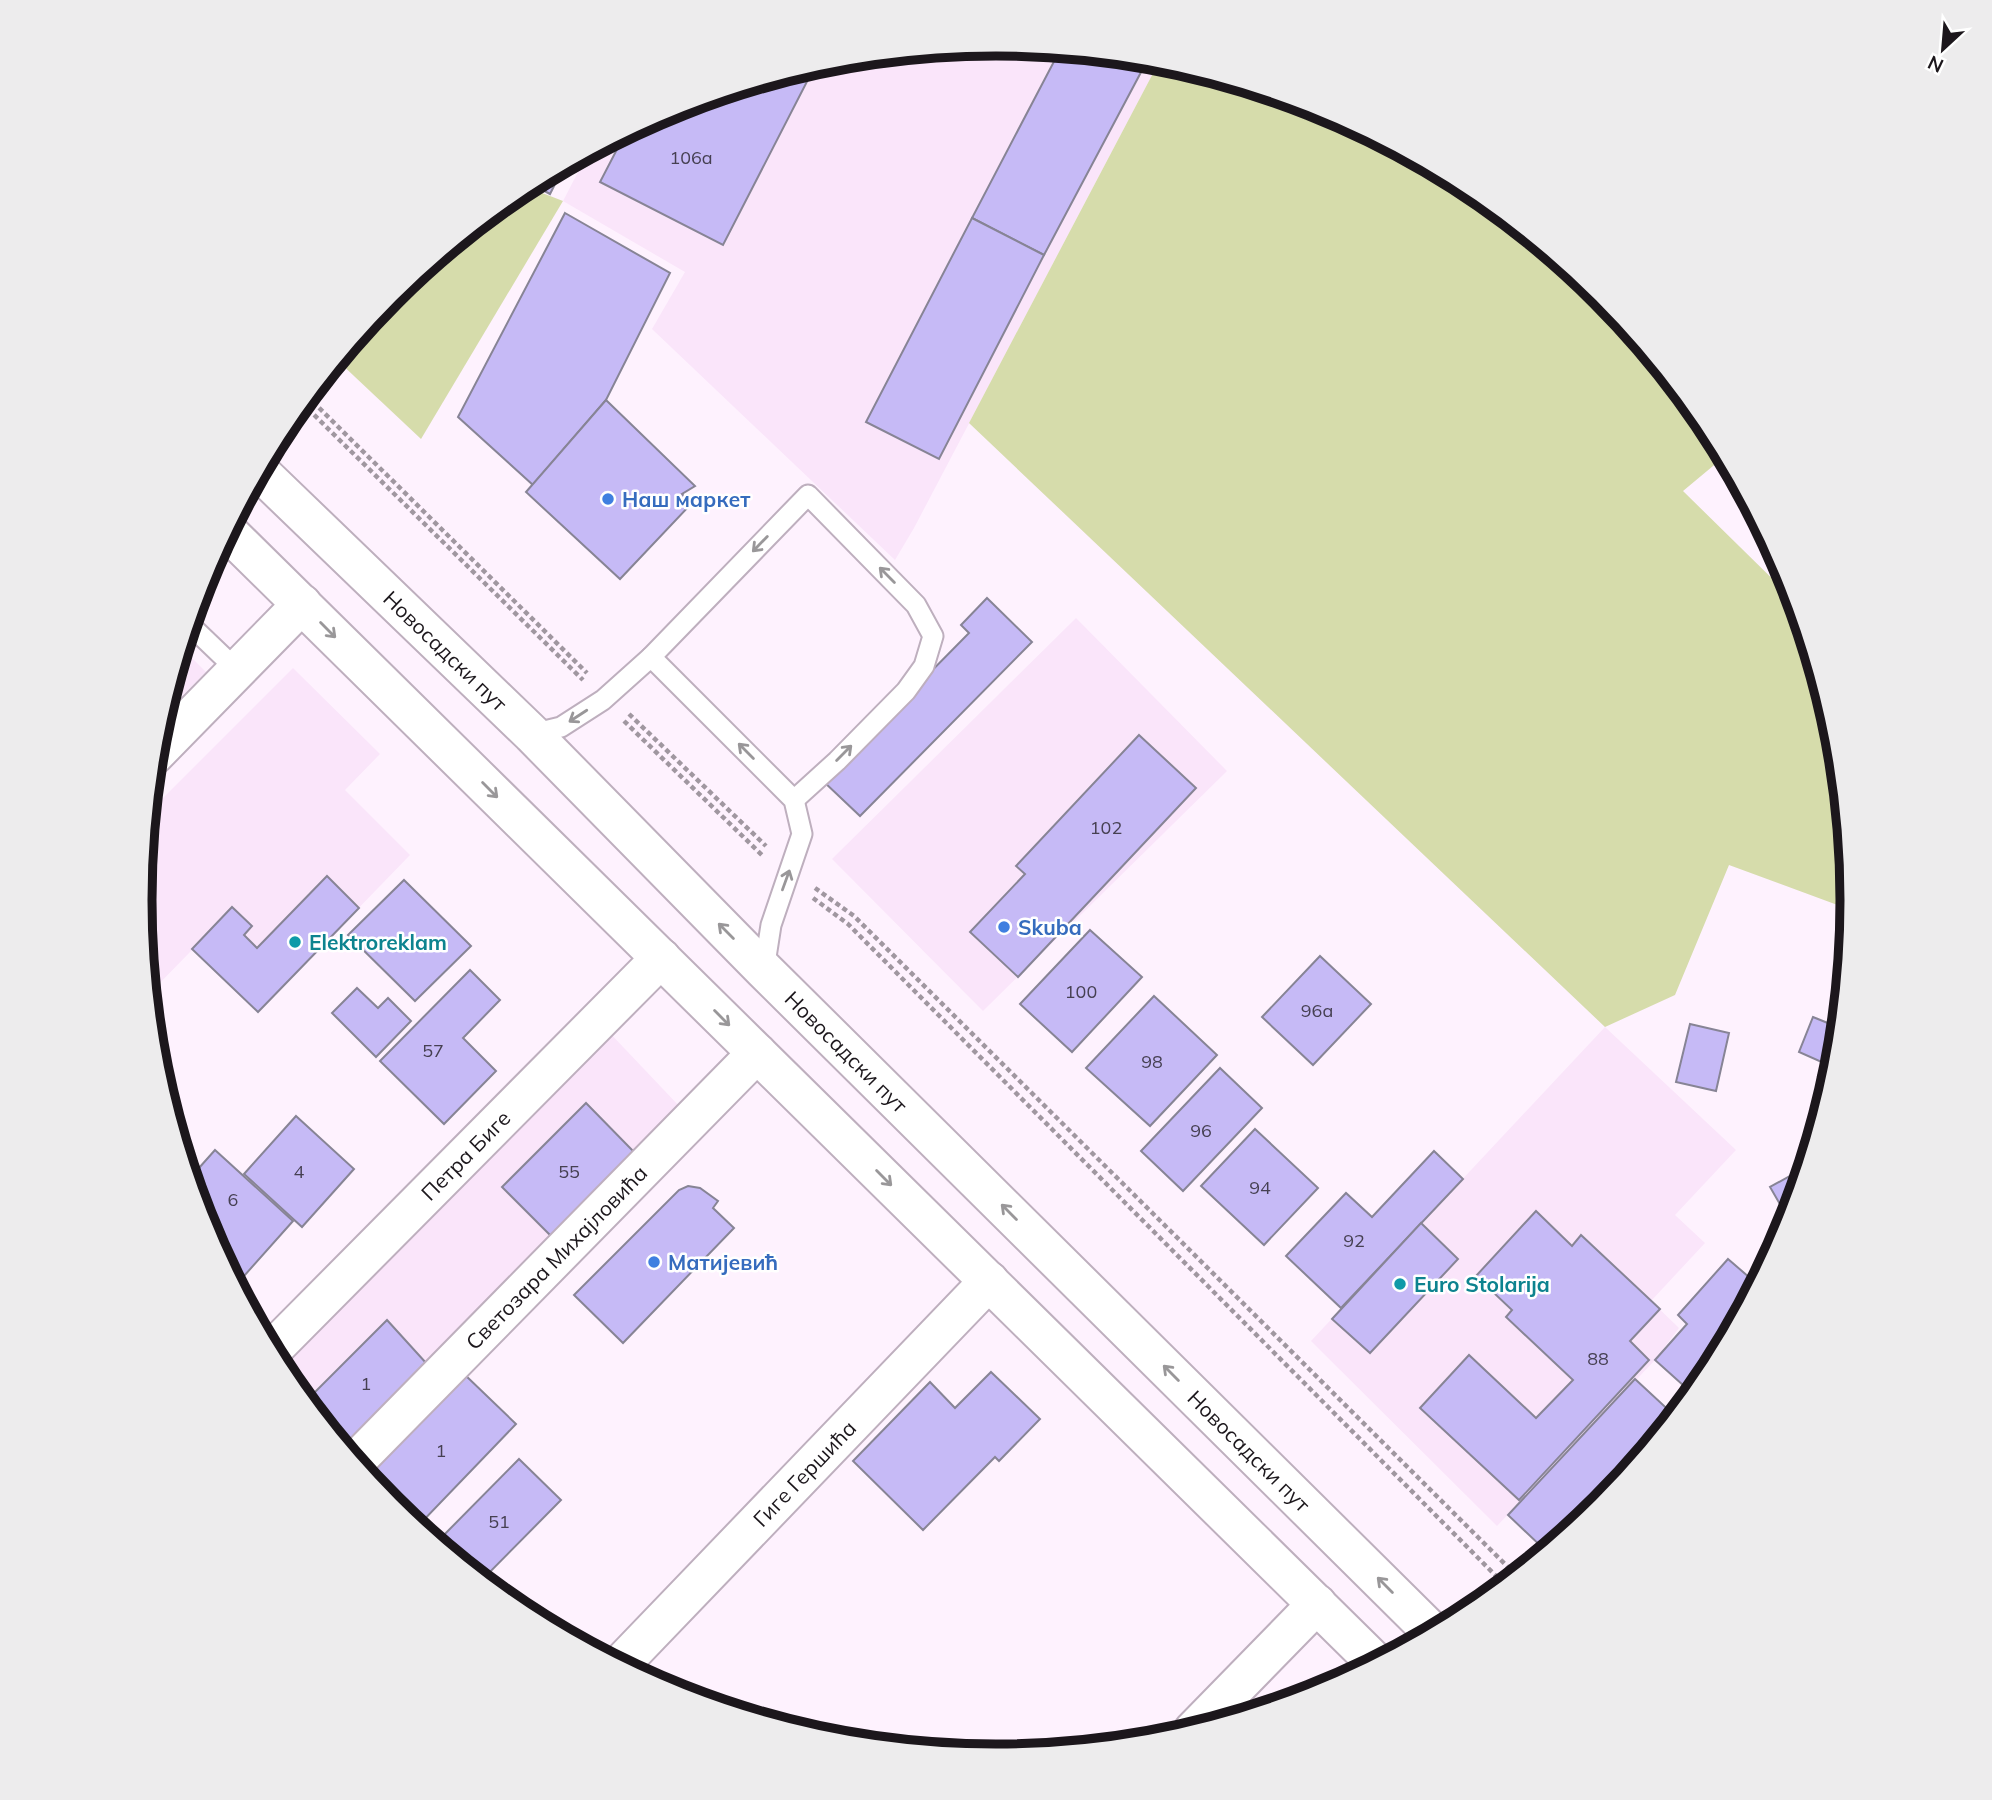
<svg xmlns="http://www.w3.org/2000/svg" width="1992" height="1800" viewBox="0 0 1992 1800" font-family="Mulish,sans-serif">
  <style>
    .built { fill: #fae5fa }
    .green { fill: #d6dcab }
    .building { fill: #c6baf6; stroke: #878495; stroke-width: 2 }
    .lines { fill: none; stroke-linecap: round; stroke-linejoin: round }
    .service-casing { stroke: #beafbe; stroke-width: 23 }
    .minor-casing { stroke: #beafbe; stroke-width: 42 }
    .primary-casing { stroke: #beafbe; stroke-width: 42 }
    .path { stroke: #a097a0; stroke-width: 4.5; stroke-dasharray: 5 3.5; stroke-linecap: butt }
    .service { stroke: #fff; stroke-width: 19 }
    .minor { stroke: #fff; stroke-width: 38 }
    .primary { stroke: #fff; stroke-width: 38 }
    .oneway { stroke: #999799 }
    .shop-dot { fill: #3f7fe0; stroke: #fff; stroke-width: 2.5 }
    .culture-dot { fill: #0f9aa8; stroke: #fff; stroke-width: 2.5 }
    .labels { text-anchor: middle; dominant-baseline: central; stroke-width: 5; stroke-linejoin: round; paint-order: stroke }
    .number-label { font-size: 18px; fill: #464052 }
    .shop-label { font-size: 21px; font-weight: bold; fill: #366cbe; stroke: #fff; text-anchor: start }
    .street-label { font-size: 21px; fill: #1c171c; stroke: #fff }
    .culture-label { font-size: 21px; font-weight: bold; fill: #0d838f; stroke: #fff; text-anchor: start }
    .rim { fill: none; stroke: #1c171c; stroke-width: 9 }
  </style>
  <rect width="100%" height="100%" fill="#fef2fe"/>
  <!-- built -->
  <g class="built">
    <polygon points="996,44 1160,60 914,528 895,560 652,329 685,272 563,201 589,151 669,109 829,60"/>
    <polygon points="1076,618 1227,771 983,1011 832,859"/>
    <polygon points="182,648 206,672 161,716"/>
    <polygon points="293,668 380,754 345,790 410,855 258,1012 193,949 149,994 140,900 148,813"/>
    <polygon points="1605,1027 1736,1150 1675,1215 1705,1243 1651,1301 1679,1328 1655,1360 1497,1526 1311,1341"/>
    <polygon points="607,1030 681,1108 344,1449 284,1375 277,1362"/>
  </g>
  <!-- green -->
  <g class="green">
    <polygon points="1160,60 1324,109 1472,188 1602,295 1708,425 1725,456 1683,491 1797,603 1836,733 1852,900 1851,910 1729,865 1675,995 1605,1027 969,423"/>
    <polygon points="524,186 563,201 421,439 337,360 391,294"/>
  </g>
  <!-- building -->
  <g class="building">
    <polygon points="1060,50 1148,59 1044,255 972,218"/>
    <polygon points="816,64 723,245 600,182 626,132 669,109"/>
    <polygon points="565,164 550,194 530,183"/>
    <polygon points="565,213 670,273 606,400 533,485 458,417"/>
    <polygon points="972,218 1044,255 939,459 866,422"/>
    <polygon points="606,400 695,486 682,494 691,504 620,579 526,492"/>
    <polygon points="987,598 1032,642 860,816 823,781 969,633 961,625"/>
    <polygon points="1139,735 1196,788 1018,977 970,932 1025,874 1016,866"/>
    <polygon points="327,876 359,908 258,1012 192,949 232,907 252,926 244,935 257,948"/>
    <polygon points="404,880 471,946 415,1001 348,935"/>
    <polygon points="1090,930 1142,977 1072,1052 1020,1004"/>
    <polygon points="1320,956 1371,1004 1313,1065 1262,1017"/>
    <polygon points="470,970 500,1000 463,1038 496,1071 444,1124 380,1061"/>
    <polygon points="357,988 378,1008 388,998 411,1021 376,1057 332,1013"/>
    <polygon points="1154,996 1217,1055 1150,1126 1086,1068"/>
    <polygon points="1813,1017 1840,1028 1836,1067 1831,1082 1818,1076 1824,1063 1799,1052"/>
    <polygon points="1690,1024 1729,1033 1716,1091 1676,1082"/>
    <polygon points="1220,1068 1262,1108 1183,1191 1141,1151"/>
    <polygon points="586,1103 636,1154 553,1238 502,1187"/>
    <polygon points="296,1116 354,1169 302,1227 244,1174"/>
    <polygon points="1255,1129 1318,1188 1264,1245 1201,1186"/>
    <polygon points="215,1150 293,1221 236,1285 205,1227 190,1178"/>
    <polygon points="1434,1151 1463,1179 1341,1308 1286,1256 1346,1193 1372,1217"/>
    <polygon points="1806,1167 1789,1220 1770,1187"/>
    <polygon points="688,1186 700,1188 718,1201 713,1208 734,1228 623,1343 574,1295 679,1190"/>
    <polygon points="1536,1211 1572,1246 1581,1235 1660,1309 1630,1341 1649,1360 1519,1500 1420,1408 1469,1355 1536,1418 1573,1380 1506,1317 1512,1310 1476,1276"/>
    <polygon points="1421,1223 1458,1259 1370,1353 1332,1319"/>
    <polygon points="1728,1259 1757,1284 1708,1376 1693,1394 1655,1360 1687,1324 1678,1315"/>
    <polygon points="387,1320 427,1364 344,1449 305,1402"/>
    <polygon points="991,1372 1040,1419 999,1461 995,1457 923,1530 853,1461 930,1382 955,1408"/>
    <polygon points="463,1373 516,1424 417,1527 390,1505 366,1475"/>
    <polygon points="1635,1379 1675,1416 1601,1506 1546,1551 1508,1515"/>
    <polygon points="519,1459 561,1500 482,1580 436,1543"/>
  </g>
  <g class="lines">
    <defs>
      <g id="service">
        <polyline points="189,624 237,670"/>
        <polyline points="651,657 808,495 916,605 933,636 924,666 906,691 837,761 794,800"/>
        <polyline points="532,734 561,727 603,700 651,657 794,800 802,834 771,925 764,970"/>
      </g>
      <g id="minor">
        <polyline points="154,755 302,604"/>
        <path id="s1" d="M271,1351L661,958"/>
        <path id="s2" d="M355,1462L757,1053"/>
        <path id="s3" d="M620,1665L989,1281"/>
        <polyline points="1193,1731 1317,1604"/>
      </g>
      <g id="primary">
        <path id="s4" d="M259,471L532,734L764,970L1433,1633"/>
        <polyline points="227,531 1376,1663"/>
      </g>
    </defs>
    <!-- service casing -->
    <use href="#service" class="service-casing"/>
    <!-- minor casing -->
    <use href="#minor" class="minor-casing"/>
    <!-- primary casing -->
    <use href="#primary" class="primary-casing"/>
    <!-- path -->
    <g class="path">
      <polyline points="307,396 587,673"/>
      <polyline points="302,403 583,680"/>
      <polyline points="629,714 766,846"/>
      <polyline points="624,721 763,856"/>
      <polyline points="815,888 854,916 1516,1575"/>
      <polyline points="813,898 848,924 1505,1585"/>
    </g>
    <!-- service -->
    <use href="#service" class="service"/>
    <!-- minor -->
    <use href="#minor" class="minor"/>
    <!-- primary -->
    <use href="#primary" class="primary"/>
  </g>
  <!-- one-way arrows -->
  <defs><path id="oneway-shaft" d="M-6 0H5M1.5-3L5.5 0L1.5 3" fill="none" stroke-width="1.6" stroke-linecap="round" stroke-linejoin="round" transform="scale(1.75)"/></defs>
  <g class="oneway">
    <use href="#oneway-shaft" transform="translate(760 544) rotate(134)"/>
    <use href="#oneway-shaft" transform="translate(887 575) rotate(-135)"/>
    <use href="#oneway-shaft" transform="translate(328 630) rotate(45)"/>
    <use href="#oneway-shaft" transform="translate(578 716) rotate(147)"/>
    <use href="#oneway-shaft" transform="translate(746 751) rotate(-135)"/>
    <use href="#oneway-shaft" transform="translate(844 753) rotate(-45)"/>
    <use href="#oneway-shaft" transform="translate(490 790) rotate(45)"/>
    <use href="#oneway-shaft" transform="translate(786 880) rotate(-70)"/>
    <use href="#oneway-shaft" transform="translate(726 931) rotate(-135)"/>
    <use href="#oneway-shaft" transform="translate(722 1018) rotate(45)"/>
    <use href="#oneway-shaft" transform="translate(884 1178) rotate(45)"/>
    <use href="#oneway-shaft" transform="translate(1009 1212) rotate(-135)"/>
    <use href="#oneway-shaft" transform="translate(1171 1373) rotate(-135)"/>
    <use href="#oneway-shaft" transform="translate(1385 1585) rotate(-135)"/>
  </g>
  <!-- markers -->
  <g class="shop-dot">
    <circle cx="608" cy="499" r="7"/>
    <circle cx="1004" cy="927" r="7"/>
    <circle cx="654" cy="1262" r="7"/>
  </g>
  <g class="culture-dot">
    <circle cx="295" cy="942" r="7"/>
    <circle cx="1400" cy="1284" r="7"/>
  </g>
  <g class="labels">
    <!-- number labels -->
    <g class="number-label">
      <text x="691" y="157">106a</text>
      <text x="1106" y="827">102</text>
      <text x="1081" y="991">100</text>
      <text x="1317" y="1010">96a</text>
      <text x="433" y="1050">57</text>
      <text x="1152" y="1061">98</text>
      <text x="1201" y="1130">96</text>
      <text x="299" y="1171">4</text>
      <text x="569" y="1171">55</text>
      <text x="1260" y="1187">94</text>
      <text x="233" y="1199">6</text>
      <text x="1354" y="1240">92</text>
      <text x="1598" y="1358">88</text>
      <text x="366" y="1383">1</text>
      <text x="441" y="1450">1</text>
      <text x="499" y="1521">51</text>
    </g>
    <!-- shop labels -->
    <g class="shop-label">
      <text x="622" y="499">Наш маркет</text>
      <text x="1018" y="927">Skuba</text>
      <text x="668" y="1262">Матијевић</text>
    </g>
    <!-- street labels -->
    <g class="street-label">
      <text stroke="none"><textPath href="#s4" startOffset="259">Новосадски пут</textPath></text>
      <text stroke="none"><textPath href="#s4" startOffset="826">Новосадски пут</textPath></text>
      <text stroke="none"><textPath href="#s1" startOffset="276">Петра Биге</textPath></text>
      <text stroke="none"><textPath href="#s2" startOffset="287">Светозара Михајловића</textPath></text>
      <text stroke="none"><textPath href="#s4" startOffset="1393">Новосадски пут</textPath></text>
      <text stroke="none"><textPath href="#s3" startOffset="266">Гиге Гершића</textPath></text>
    </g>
    <!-- culture labels -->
    <g class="culture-label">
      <text x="309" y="942">Elektroreklam</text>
      <text x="1414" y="1284">Euro Stolarija</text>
    </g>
  </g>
  <!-- crop -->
  <path d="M0 0H1992V1800H0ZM152 900a844 844 0 1 1 1688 0a844 844 0 1 1-1688 0Z" fill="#edeced" fill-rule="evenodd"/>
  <path class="rim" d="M152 900a844 844 0 1 1 1688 0a844 844 0 1 1-1688 0Z"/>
  <!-- north arrow -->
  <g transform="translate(1943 49) rotate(206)" stroke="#ffffff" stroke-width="5" paint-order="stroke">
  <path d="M0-5L12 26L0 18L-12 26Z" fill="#1c171c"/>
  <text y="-10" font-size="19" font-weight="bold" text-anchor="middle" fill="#1c171c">N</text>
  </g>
</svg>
